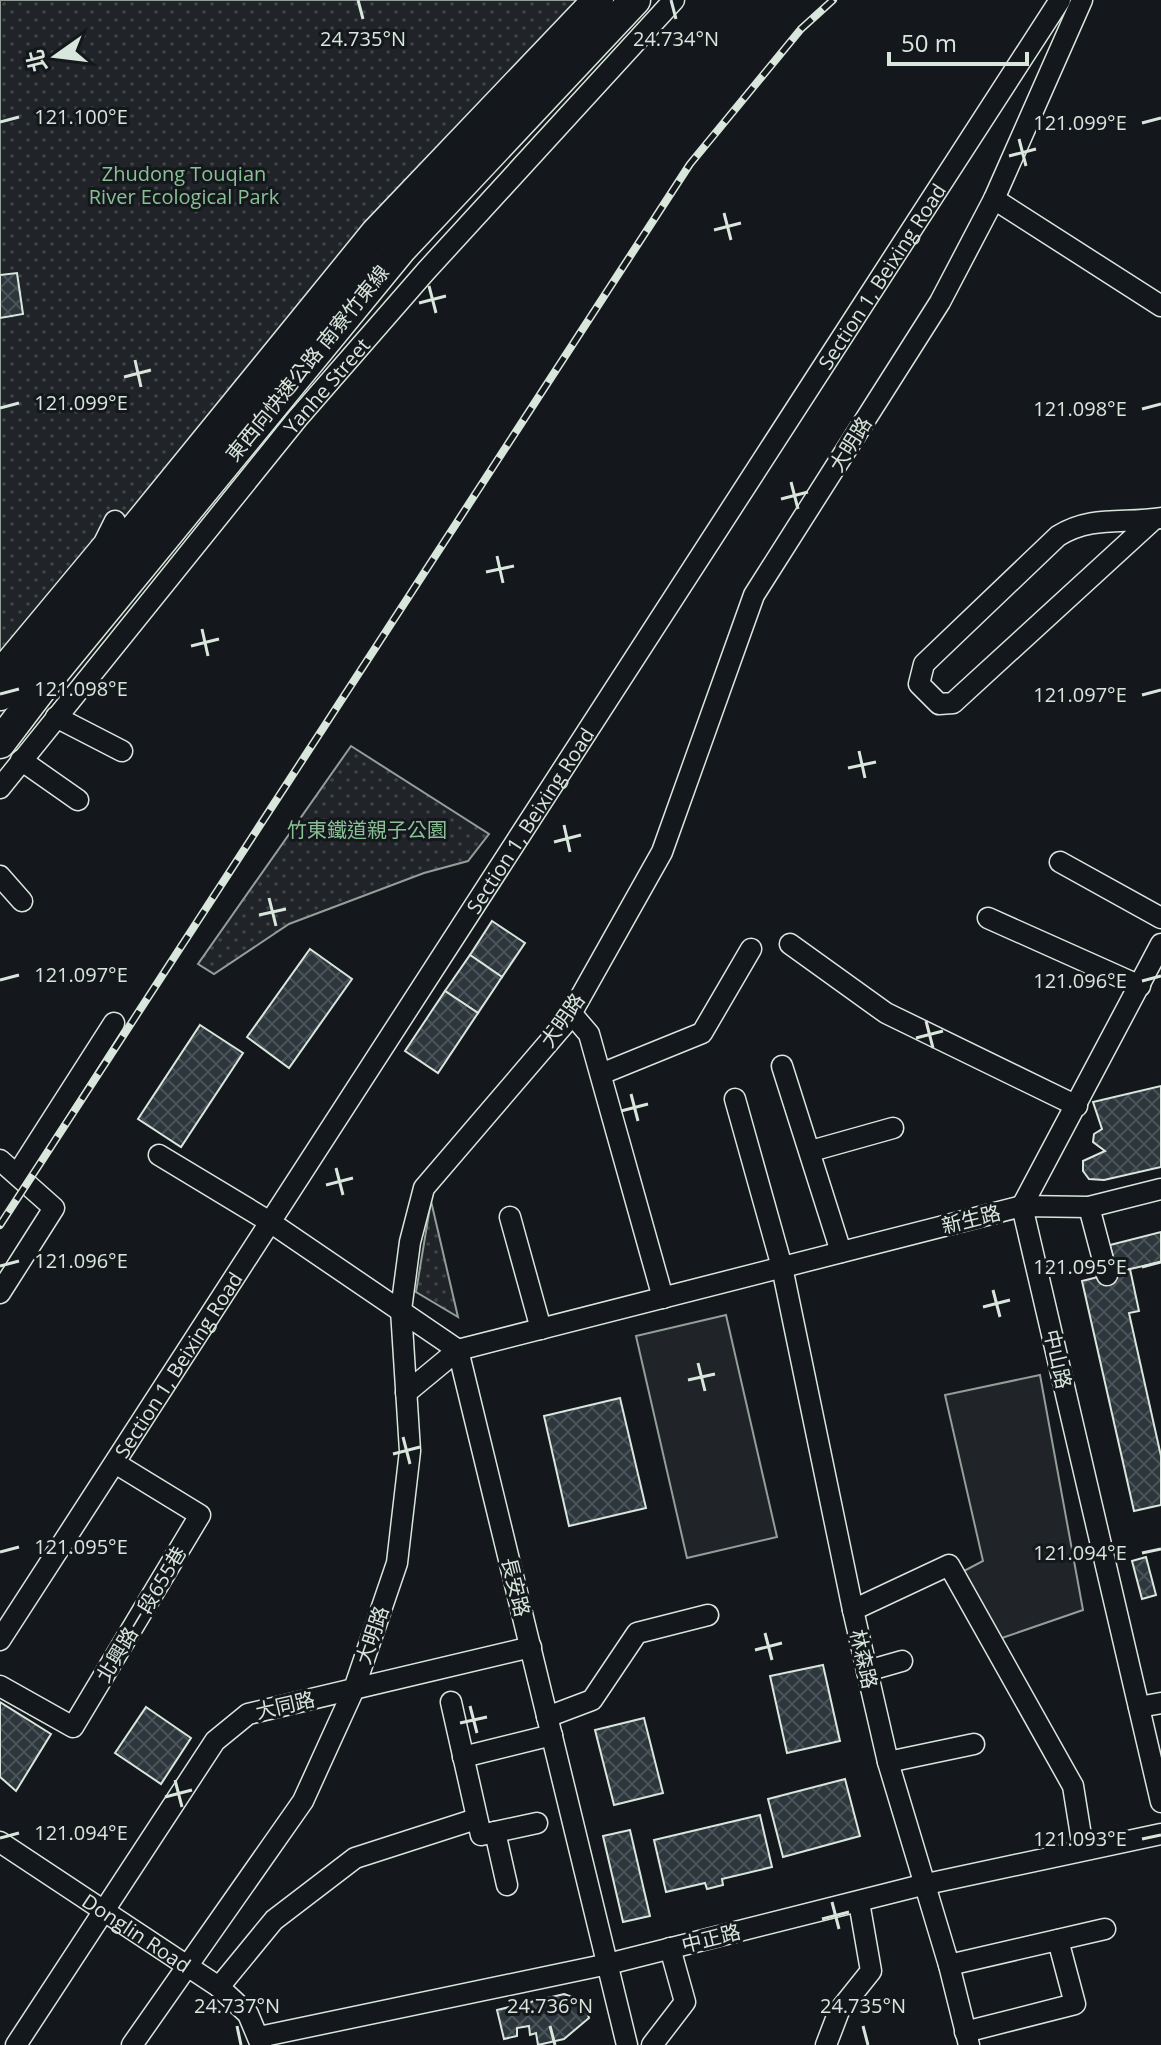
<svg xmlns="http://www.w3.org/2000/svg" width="1161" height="2045" viewBox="0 0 1161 2045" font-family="'Open Sans','Noto Sans TC',sans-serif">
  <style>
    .park { fill: url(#park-dots); stroke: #939e99; stroke-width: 2 }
    .pitch { fill: #202428; stroke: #939e99; stroke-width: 2 }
    .building { fill: url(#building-cross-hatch); stroke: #d8e6dc; stroke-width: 2 }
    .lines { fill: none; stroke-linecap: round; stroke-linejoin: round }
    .minor-casing { stroke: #d8e6dc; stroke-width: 23 }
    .highway-casing { stroke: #d8e6dc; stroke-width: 33 }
    .minor { stroke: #14181c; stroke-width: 20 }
    .highway { stroke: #14181c; stroke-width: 30 }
    .rail-casing { stroke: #d8e6dc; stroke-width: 8 }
    .rail { stroke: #14181c; stroke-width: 5; stroke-dasharray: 15; stroke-linecap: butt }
    .ticks { fill: none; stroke: #d8e6dc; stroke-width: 3 }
    .labels { text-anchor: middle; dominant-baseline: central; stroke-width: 6; stroke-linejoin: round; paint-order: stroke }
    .park-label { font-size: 20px; fill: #8ac095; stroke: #14181c }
    .street-label { font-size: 20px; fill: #d8e6dc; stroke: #14181c }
    .ticks-label { font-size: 20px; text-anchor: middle; fill: #d8e6dc; stroke: #14181c; stroke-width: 6; stroke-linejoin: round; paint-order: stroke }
  </style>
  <defs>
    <pattern id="park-dots" width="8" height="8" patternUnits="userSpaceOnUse" patternTransform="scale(2)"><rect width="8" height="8" fill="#202428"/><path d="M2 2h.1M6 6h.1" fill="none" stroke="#404447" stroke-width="1.8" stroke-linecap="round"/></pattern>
    <pattern id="building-cross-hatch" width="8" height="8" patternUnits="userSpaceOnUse" patternTransform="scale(2)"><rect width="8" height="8" fill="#2c363c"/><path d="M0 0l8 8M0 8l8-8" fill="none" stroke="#4a5358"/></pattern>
  </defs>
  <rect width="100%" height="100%" fill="#14181c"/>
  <!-- park -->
  <g class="park">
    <polygon points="0,0 588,0 390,220 0,710"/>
    <polygon points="351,746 489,834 468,861 424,873 289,924 214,974 198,964"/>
    <polygon points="431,1201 458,1317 416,1292"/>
  </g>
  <!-- pitch -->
  <g class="pitch">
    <polygon points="726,1315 777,1537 687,1558 636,1336"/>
    <polygon points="1040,1375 1083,1610 999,1639 962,1572 983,1561 945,1395"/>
  </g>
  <!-- building -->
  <g class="building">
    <polygon points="17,273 23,314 0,318 0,275"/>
    <polygon points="492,921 525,943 502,977 470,955"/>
    <polygon points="310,949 352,979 289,1068 247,1037"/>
    <polygon points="470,955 502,977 478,1013 445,991"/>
    <polygon points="445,991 478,1013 438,1073 405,1051"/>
    <polygon points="200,1025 243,1053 181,1147 138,1119"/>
    <polygon points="1161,1086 1161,1167 1104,1180 1089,1179 1083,1171 1083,1161 1105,1151 1093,1142 1094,1134 1102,1129 1093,1102"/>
    <polygon points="1161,1232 1161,1262 1117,1272 1110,1245"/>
    <polygon points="1130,1269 1139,1311 1129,1313 1161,1456 1161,1505 1134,1511 1082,1281"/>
    <polygon points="620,1398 646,1508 569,1526 544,1416"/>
    <polygon points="1146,1557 1156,1595 1142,1599 1132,1561"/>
    <polygon points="823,1665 840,1741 787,1753 770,1676"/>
    <polygon points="0,1702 51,1734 16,1791 0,1777"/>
    <polygon points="146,1707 191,1738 161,1784 115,1753"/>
    <polygon points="644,1718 663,1793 614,1805 595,1730"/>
    <polygon points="845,1779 860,1836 783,1857 768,1799"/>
    <polygon points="760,1815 772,1867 722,1879 723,1885 707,1889 705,1883 666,1892 654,1840"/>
    <polygon points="630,1830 650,1916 623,1922 603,1836"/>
    <polygon points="564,1994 583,2001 589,2018 564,2039 538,2045 536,2033 530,2035 529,2026 517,2028 517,2036 504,2039 497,2010"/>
  </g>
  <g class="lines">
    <defs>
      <g id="minor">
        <polyline points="994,199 1161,306"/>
        <path d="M1154,519L953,703L939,704L919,684L924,664L1058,536C1091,515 1124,524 1161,518"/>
        <polyline points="0,668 104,543 115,521"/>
        <polyline points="56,717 122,751"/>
        <polyline points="21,760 78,800"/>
        <path id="s1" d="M0,788L297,419L426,271L674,0"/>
        <polyline points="1060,862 1161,918"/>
        <polyline points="0,876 22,901"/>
        <polyline points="988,918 1140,986"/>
        <polyline points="790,944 886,1013 1077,1106"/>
        <polyline points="1161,944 1022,1206 1161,1802"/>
        <polyline points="571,1013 589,1034 663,1298"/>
        <polyline points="782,1066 841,1252"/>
        <polyline points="601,1074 702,1033 751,949"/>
        <polyline points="735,1099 782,1267 853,1610 888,1762 949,1965 969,2045"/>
        <polyline points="811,1151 893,1128"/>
        <polyline points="159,1155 270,1222 458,1350 627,2045"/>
        <polyline points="0,1160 54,1208 0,1293"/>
        <polyline points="18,1173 114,1023"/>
        <polyline points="1089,1207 1107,1275"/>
        <polyline points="510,1217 541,1329"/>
        <polyline points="406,1393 458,1350 1022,1206 1089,1207 1161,1189"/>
        <polyline points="853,1610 949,1565 1073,1786 1083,1848"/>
        <path id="s2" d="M0,1640L1060,0"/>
        <polyline points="867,1671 902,1661"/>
        <polyline points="0,1686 73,1727 200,1515 115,1463"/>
        <polyline points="451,1702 481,1835 537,1823"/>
        <polyline points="1139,1707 1161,1703"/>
        <polyline points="547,1717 592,1700 637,1633 708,1615"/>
        <polyline points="463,1757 552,1735"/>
        <polyline points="888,1762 974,1744"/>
        <polyline points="495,1832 507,1885"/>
        <path id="s3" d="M0,1842L219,1987L248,2014L261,2045"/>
        <polyline points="949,1965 1105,1929"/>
        <polyline points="219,1987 274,1920 355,1858 476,1819"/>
        <polyline points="965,2032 1075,2004 1058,1940"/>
        <polyline points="259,2037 608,1964 922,1885 1161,1834"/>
        <polyline points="16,2045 215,1741 248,1714 531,1647"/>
        <polyline points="132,2045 303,1801 354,1689 397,1563 410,1451 401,1310 410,1242 424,1188 567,1021 662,852 754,595 940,302 994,199 1082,0"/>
        <polyline points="652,2045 685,2002 670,1948"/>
        <polyline points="826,2045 839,2011 871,1971 859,1902"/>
      </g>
      <g id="highway">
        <polyline points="0,695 376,233 598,0"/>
        <polyline points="0,743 50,677 401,249 635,0"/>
      </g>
    </defs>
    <!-- minor casing -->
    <use href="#minor" class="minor-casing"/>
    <!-- highway casing -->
    <use href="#highway" class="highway-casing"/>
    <!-- minor -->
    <use href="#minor" class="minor"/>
    <!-- highway -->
    <use href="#highway" class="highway"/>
    <defs>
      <polyline id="rail" points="0,1225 690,164 801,29 833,0"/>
    </defs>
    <!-- rail casing -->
    <use href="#rail" class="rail-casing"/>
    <!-- rail -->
    <use href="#rail" class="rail"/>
  </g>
  <!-- ticks -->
  <path class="ticks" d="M358,0L363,19M671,0L676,19M0,122L19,117M1142,123L1161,118M1019,139L1026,166M1009,156L1036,149M724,213L731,240M714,230L741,223M429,286L436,313M419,303L446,296M135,360L141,387M124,377L151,370M0,408L19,403M1142,409L1161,404M791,482L798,509M781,499L808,492M497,556L503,583M486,572L514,566M202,629L208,656M191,646L219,639M0,694L19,689M1142,695L1161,690M859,751L865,778M848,768L876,762M564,825L570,852M554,842L581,835M269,898L276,926M259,915L286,909M0,980L19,975M1142,981L1161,976M926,1021L933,1048M916,1038L943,1031M631,1094L638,1121M621,1111L648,1104M336,1168L343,1195M326,1185L353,1178M0,1266L19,1261M1142,1267L1161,1262M993,1290L1000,1317M983,1307L1010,1300M698,1363L705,1391M688,1380L715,1374M403,1437L410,1464M393,1454L420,1447M0,1552L19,1547M1142,1553L1161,1549M765,1633L772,1660M755,1650L782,1643M470,1706L477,1733M460,1723L487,1717M175,1780L182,1807M165,1797L192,1790M0,1838L19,1833M1142,1839L1161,1835M832,1902L839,1929M822,1919L849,1912M237,2026L241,2045M550,2026L555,2045M863,2026L868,2045"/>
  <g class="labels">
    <!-- park labels -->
    <g class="park-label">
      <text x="184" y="173">Zhudong Touqian<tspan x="184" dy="23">River Ecological Park</tspan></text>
      <text x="367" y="829">竹東鐵道親子公園</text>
    </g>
    <!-- street labels -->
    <g class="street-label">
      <text stroke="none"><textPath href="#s2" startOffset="1624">Section 1, Beixing Road</textPath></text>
      <text transform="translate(307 363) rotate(-51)">東西向快速公路 南寮竹東線</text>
      <text stroke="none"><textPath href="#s1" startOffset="518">Yanhe Street</textPath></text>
      <text transform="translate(850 444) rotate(-58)">大明路</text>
      <text stroke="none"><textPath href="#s2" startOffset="976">Section 1, Beixing Road</textPath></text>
      <text transform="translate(562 1020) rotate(-55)">大明路</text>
      <text transform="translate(971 1219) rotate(-14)">新生路</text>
      <text transform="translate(1058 1359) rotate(77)">中山路</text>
      <text stroke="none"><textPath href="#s2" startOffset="328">Section 1, Beixing Road</textPath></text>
      <text transform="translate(516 1587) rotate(76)">長安路</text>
      <text transform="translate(141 1614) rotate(-59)">北興路ㄧ段655巷</text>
      <text transform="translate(372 1635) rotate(-71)">大明路</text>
      <text transform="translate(864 1659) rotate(77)">林森路</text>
      <text transform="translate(285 1705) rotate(-13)">大同路</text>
      <text stroke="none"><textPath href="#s3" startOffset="164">Donglin Road</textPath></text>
      <text transform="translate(711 1938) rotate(-14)">中正路</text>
    </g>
  </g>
  <g class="ticks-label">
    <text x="363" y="46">24.735°N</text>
    <text x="676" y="46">24.734°N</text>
    <text x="81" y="124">121.100°E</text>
    <text x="1080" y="130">121.099°E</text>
    <text x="81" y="410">121.099°E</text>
    <text x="1080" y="416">121.098°E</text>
    <text x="81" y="696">121.098°E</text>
    <text x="1080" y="702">121.097°E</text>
    <text x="81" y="982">121.097°E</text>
    <text x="1080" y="988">121.096°E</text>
    <text x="81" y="1268">121.096°E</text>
    <text x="1080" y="1274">121.095°E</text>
    <text x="81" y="1554">121.095°E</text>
    <text x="1080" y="1560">121.094°E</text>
    <text x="81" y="1840">121.094°E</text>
    <text x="1080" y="1846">121.093°E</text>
    <text x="237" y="2013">24.737°N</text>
    <text x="550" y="2013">24.736°N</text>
    <text x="863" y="2013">24.735°N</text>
  </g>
  <!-- north arrow -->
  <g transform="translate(56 56) rotate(256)" stroke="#14181c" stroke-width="6" paint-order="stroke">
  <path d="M0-6L14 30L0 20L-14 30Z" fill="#d8e6dc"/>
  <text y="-12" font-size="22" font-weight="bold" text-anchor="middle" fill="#d8e6dc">北</text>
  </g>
  <!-- scale -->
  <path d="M889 52v12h138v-12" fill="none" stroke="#d8e6dc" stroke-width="4"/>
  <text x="901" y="52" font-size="24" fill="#d8e6dc" stroke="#14181c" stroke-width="6" paint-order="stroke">50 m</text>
</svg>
